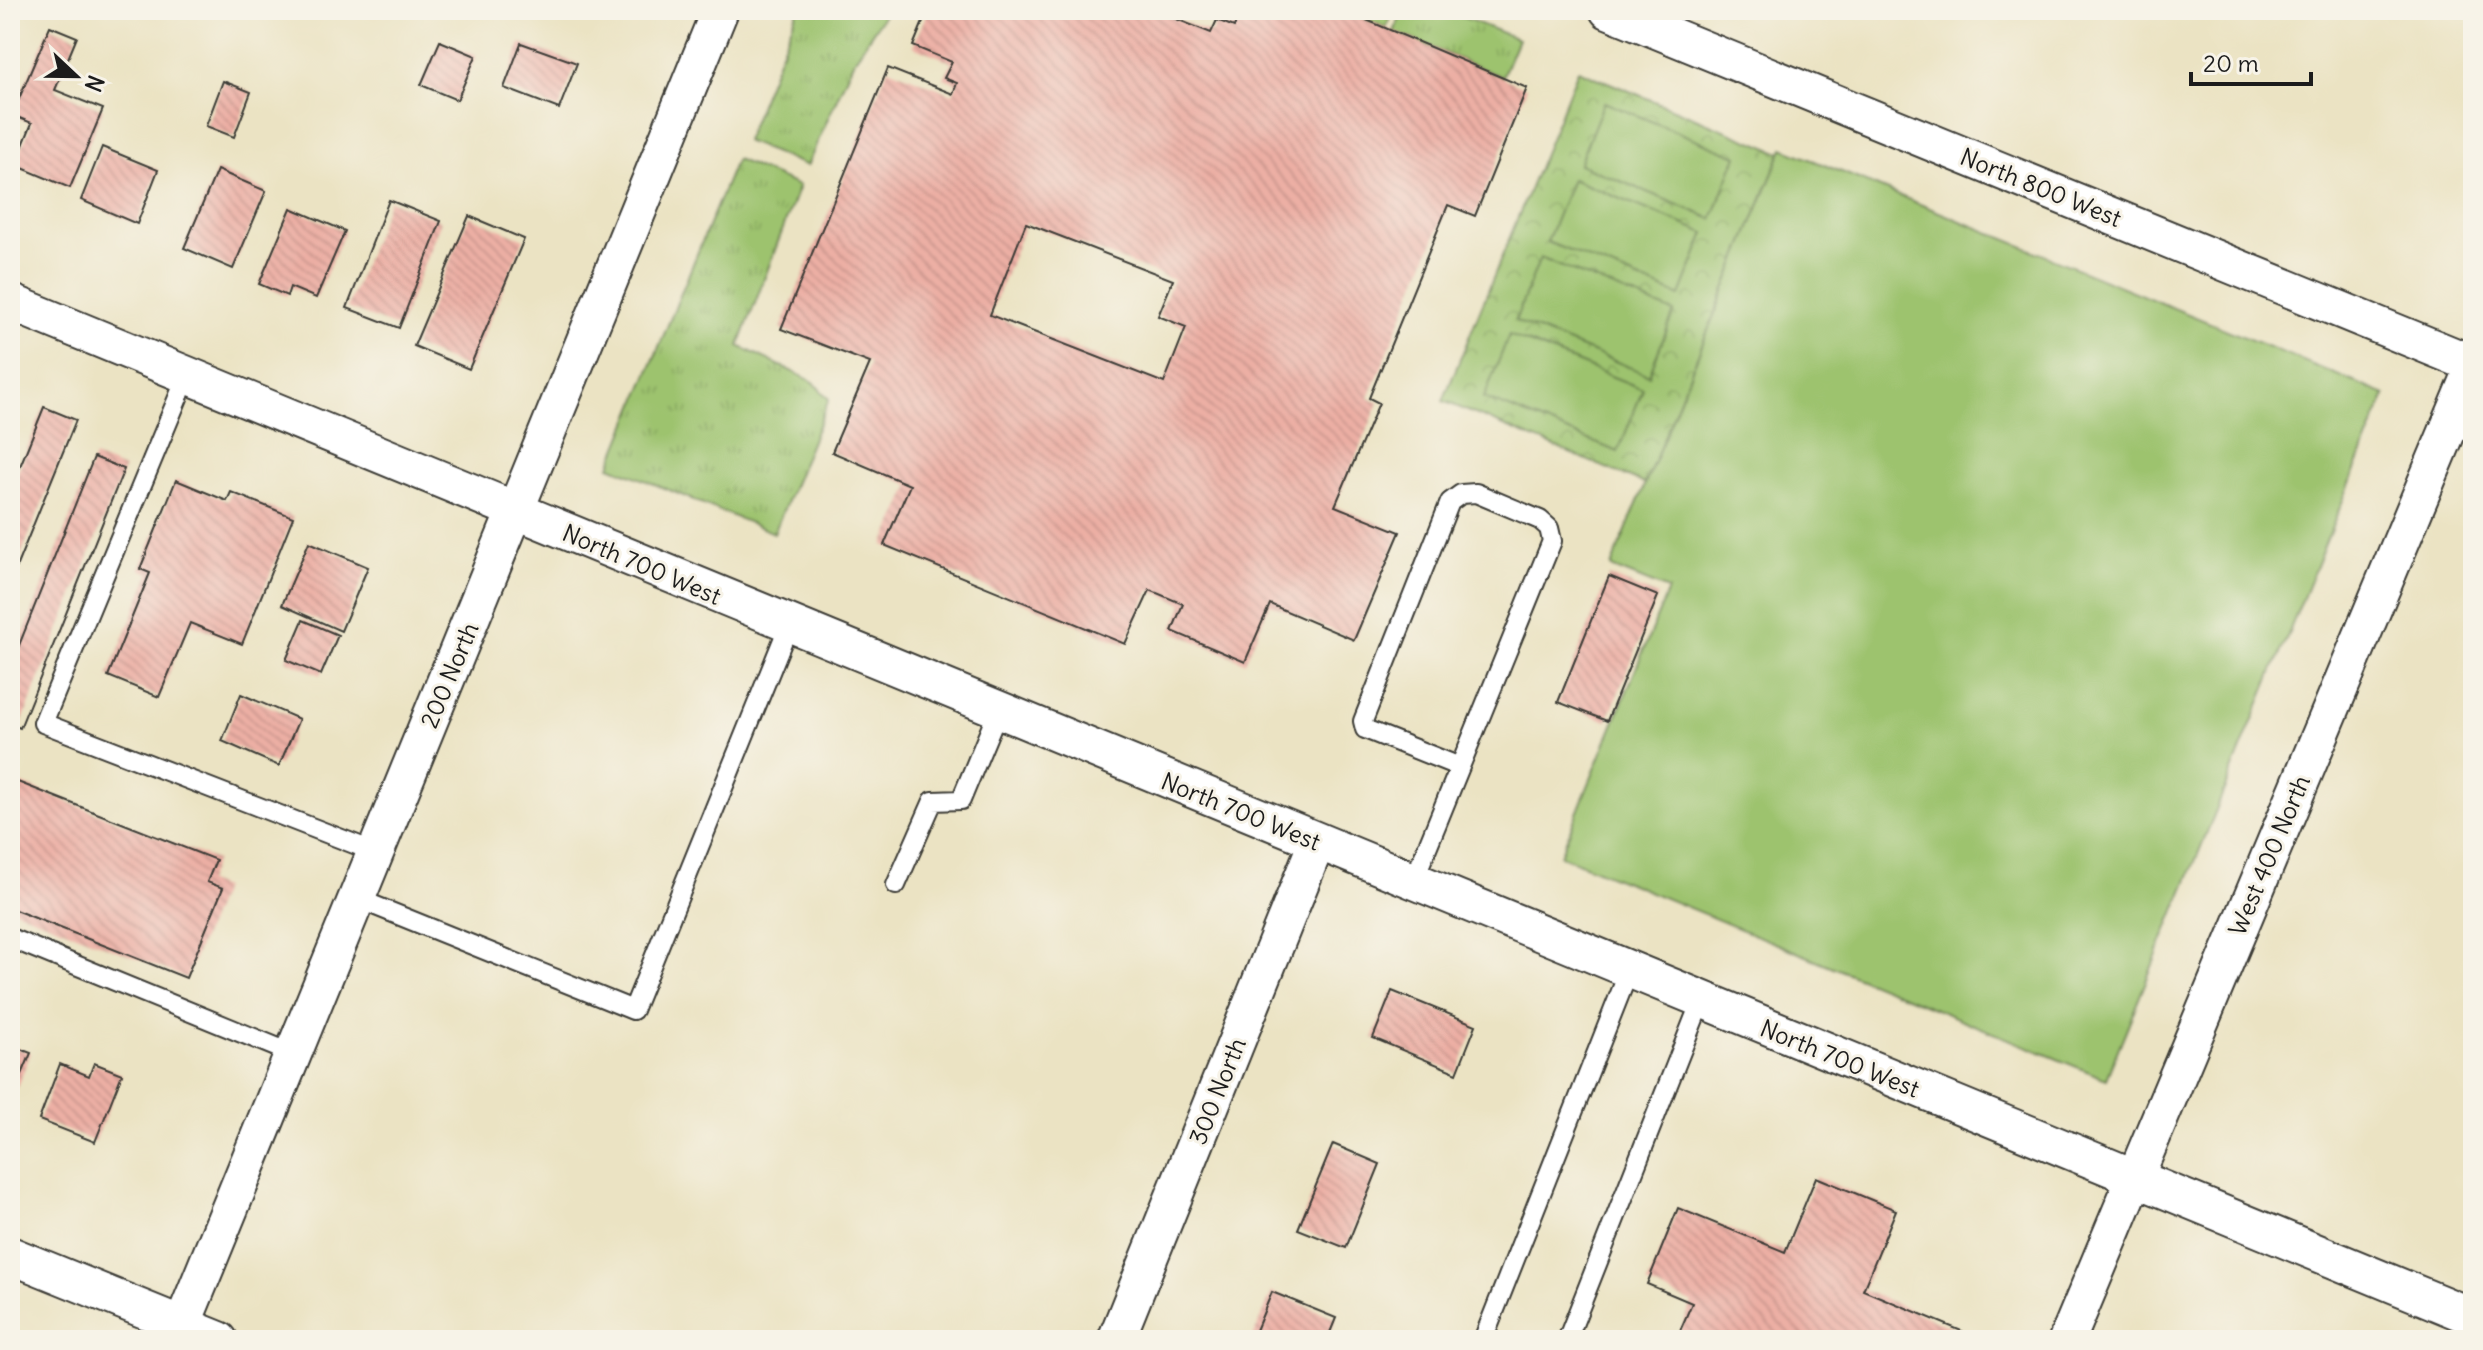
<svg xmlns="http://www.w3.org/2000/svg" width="2483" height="1350" viewBox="0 0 2483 1350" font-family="Delius,sans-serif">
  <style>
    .grass { fill: url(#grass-tufts); stroke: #5c7045; stroke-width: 2 }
    .park { fill: url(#park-crowns); stroke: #5c7045; stroke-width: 2 }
    .pitch { fill: #9dc36e; stroke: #5c7045; stroke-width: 2 }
    .building { fill: url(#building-back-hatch); fill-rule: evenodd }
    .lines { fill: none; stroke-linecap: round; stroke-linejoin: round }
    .service-casing { stroke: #3b3a35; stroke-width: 22 }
    .minor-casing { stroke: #3b3a35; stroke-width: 40 }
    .service { stroke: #fff; stroke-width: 18 }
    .minor { stroke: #fff; stroke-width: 36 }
    .labels { text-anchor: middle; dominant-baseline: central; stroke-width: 6; stroke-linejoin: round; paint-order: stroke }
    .street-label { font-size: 24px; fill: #1c1c1c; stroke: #f7f3e8 }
  </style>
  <defs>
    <pattern id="grass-tufts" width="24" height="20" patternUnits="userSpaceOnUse" patternTransform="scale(2)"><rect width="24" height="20" fill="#9dc36e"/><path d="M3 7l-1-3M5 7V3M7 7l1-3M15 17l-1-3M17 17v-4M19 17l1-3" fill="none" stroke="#87a75f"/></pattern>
    <pattern id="park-crowns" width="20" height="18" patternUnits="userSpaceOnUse" patternTransform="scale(2)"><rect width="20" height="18" fill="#9dc36e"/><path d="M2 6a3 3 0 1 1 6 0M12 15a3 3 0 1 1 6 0" fill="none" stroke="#87a75f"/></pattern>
    <pattern id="building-back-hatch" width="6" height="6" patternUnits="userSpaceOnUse" patternTransform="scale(2)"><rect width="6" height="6" fill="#ecafa4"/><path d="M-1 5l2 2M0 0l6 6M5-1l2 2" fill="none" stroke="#ca968d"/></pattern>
  </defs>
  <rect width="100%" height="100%" fill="#f7f3e8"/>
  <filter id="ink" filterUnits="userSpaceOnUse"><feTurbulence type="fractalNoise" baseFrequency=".0125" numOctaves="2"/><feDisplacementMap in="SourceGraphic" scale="16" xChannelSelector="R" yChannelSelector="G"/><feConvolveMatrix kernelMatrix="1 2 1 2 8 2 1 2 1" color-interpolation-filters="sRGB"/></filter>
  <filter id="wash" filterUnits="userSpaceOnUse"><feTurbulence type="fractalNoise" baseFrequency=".006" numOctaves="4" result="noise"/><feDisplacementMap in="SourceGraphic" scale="32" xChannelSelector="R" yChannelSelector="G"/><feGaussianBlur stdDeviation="1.8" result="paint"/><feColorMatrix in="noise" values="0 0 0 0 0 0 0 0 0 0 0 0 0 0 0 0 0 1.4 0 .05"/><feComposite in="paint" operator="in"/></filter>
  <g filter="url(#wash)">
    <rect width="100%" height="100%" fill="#ebe3c3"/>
    <!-- grass -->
    <g class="grass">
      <polygon points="798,10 887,10 853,62 807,166 745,141"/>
      <polygon points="1343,10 1394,10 1386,28"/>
      <polygon points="1403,10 1445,10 1518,39 1502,77 1394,32"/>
      <polygon points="736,159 799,186 739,346 812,381 829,399 774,533 610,466"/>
    </g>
    <!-- park -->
    <polygon class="park" points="1578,70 1781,153 1645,484 1443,401"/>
    <!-- pitch -->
    <g class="pitch">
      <polygon points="1604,102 1737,156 1712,219 1579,164"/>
      <polygon points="1783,148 2386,395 2106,1079 1560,855 1668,590 1611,567"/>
      <polygon points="1572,179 1705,233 1680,296 1547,242"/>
      <polygon points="1540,258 1674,312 1649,375 1515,321"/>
      <polygon points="1509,335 1643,389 1618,452 1484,398"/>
    </g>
    <g id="blocks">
      <!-- building -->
      <g class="building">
        <path d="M928,10H1154L1211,33L1217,20L1234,27L1241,10H1343L1527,88L1475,216L1448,205L1369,398L1379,403L1335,506L1400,532L1354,640L1270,604L1245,662L1172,631L1183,604L1150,590L1125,644L884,545L910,485L832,452L870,363L781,329L888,68L953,94L957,83L944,78L952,62L913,46ZM1026,223L1173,280L1158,316L1186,327L1164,383L990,315Z"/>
        <polygon points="50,26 77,37 55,90 103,109 70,188 15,165 32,123 12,115"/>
        <polygon points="440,41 476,56 457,100 421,85"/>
        <polygon points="521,43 577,63 559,109 504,88"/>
        <polygon points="223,81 251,92 234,137 206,126"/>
        <polygon points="102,147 158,170 137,224 81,200"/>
        <polygon points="217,170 266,191 233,269 184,248"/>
        <polygon points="389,200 441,221 399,328 347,308"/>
        <polygon points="291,208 345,231 316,298 290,287 287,296 259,284"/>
        <polygon points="469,216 524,239 469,369 414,346"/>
        <polygon points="44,407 76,420 13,575 10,574 10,491"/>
        <polygon points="94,457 124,469 20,728 10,724 10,668"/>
        <polygon points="176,480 227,501 231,492 293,517 242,644 190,623 159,697 108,676 150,573 140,569"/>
        <polygon points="309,542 368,567 341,631 282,605"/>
        <polygon points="1609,576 1658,596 1607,721 1558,702"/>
        <polygon points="303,620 338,635 321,675 286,660"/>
        <polygon points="241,694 299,719 279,766 222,741"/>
        <polygon points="10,779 216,860 207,882 223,888 186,978 10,908"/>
        <polygon points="1392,991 1476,1025 1457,1073 1373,1038"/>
        <polygon points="10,1045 31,1053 10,1103"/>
        <polygon points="94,1063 122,1074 95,1142 39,1120 60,1064 89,1076"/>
        <polygon points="1333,1144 1380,1164 1346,1248 1298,1229"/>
        <polygon points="1816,1177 1896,1210 1863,1290 1964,1332 1961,1340 1676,1340 1692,1303 1647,1284 1678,1208 1785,1252"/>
        <polygon points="1272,1292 1336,1318 1327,1340 1252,1340"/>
      </g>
    </g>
  </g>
  <g filter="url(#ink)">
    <use href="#blocks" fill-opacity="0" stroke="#3b3a35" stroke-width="2"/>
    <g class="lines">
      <defs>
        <g id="service">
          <polyline points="187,376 43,723 375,852"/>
          <path d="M1413,882C1459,768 1506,655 1552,541L1549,528L1540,520L1476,493L1461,494L1450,502L1363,721L1365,729L1460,767"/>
          <polyline points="896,885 933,801 961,800 998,711"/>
          <polyline points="356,898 633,1010 789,625"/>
          <polyline points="10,938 293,1054"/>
          <polyline points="1483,1340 1629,971"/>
          <polyline points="1567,1340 1701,1001"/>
        </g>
        <g id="minor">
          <polyline points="1608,10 2473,364"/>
          <polyline points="10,302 2473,1317"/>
          <polyline points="10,1255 219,1340"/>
          <polyline points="176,1340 720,10"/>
          <polyline points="1116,1340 1317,842"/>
          <polyline points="2067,1340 2473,370"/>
        </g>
      </defs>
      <!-- service casing -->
      <use href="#service" class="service-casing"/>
      <!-- minor casing -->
      <use href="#minor" class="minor-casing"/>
      <!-- service -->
      <use href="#service" class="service"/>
      <!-- minor -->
      <use href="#minor" class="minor"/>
    </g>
  </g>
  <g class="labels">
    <!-- street labels -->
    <g class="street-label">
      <text transform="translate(2041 187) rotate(22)">North 800 West</text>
      <text transform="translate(642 564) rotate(23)">North 700 West</text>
      <text transform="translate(449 675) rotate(-67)">200 North</text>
      <text transform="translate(1241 811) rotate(22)">North 700 West</text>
      <text transform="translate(2269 855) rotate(-67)">West 400 North</text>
      <text transform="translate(1840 1058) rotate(22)">North 700 West</text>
      <text transform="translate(1217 1091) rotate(-68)">300 North</text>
    </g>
  </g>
  <!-- margin -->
  <rect width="2483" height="1350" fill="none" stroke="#f7f3e8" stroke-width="40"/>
  <!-- north arrow -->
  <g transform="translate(76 76) rotate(112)" stroke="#f7f3e8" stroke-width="6" paint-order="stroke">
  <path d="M0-6L14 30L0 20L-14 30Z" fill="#1c1c1c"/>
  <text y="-12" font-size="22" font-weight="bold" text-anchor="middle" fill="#1c1c1c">N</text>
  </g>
  <!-- scale -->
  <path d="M2191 72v12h120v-12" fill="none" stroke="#1c1c1c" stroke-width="4"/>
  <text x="2203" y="72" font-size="24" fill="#1c1c1c" stroke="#f7f3e8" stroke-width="6" paint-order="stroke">20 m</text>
</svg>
